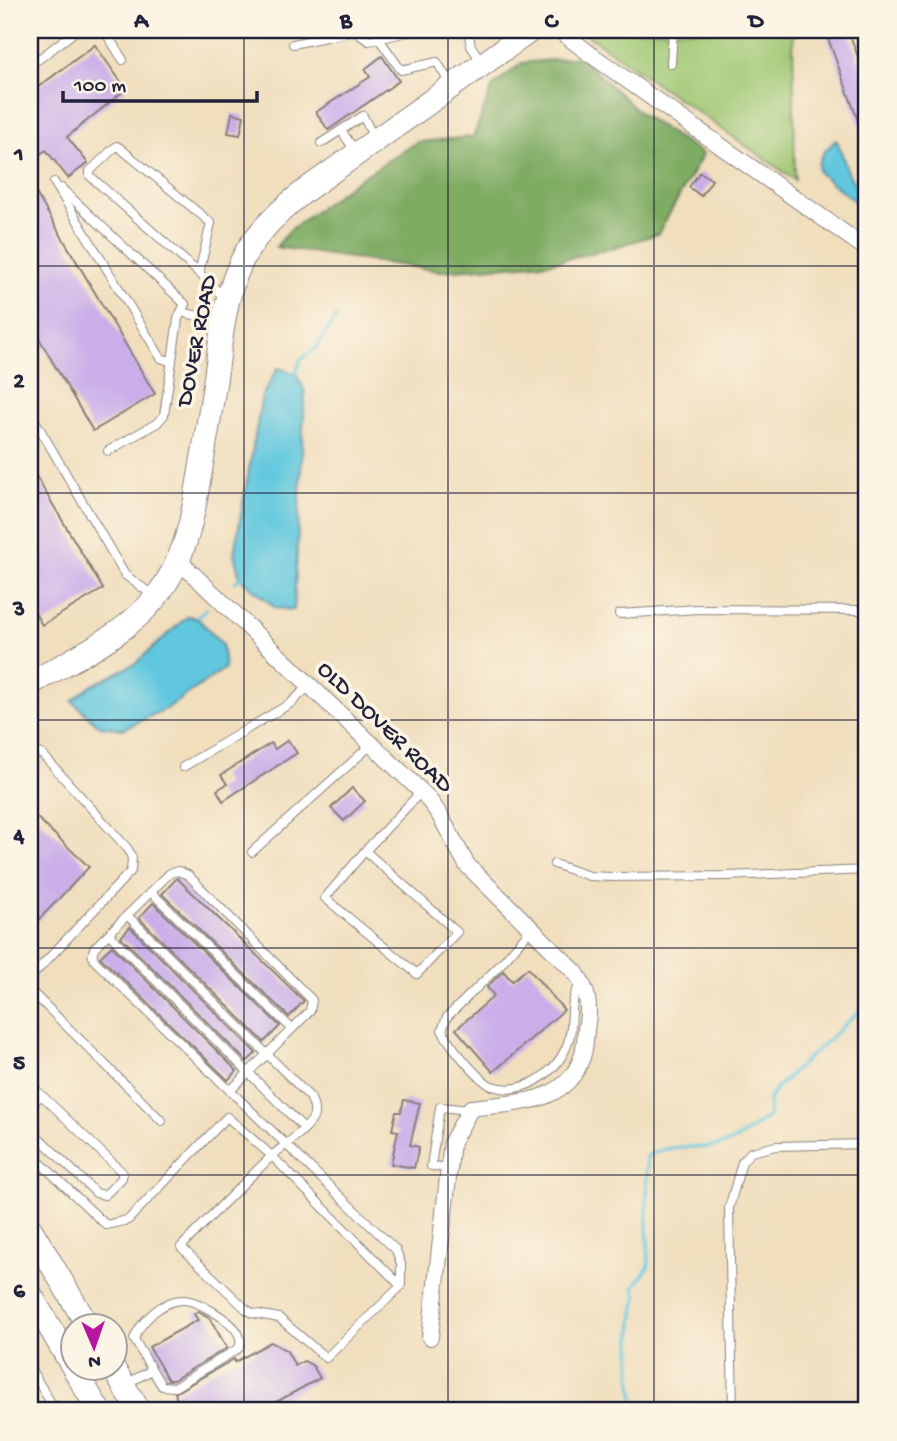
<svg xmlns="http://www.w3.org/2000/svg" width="897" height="1441" viewBox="0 0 897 1441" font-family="'Gochi Hand',sans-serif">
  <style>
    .green { fill: #9fc772; stroke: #607456; stroke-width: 2 }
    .forest { fill: #7fac64; stroke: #506750; stroke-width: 2 }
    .water { fill: #61c7de; stroke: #42748c; stroke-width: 2 }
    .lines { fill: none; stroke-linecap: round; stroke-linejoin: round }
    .stream { stroke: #61c7de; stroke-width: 3.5 }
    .building { fill: #c9aee9 }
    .lane-casing { stroke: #89807c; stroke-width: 10 }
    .street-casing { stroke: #89807c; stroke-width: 18 }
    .secondary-casing { stroke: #89807c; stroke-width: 25 }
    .lane { stroke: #fff; stroke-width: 8 }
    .street { stroke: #fff; stroke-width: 16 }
    .secondary { stroke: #fff; stroke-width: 23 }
    .grid { fill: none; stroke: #22223b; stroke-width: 2; stroke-opacity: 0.55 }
    .labels { text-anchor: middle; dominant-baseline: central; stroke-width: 7; stroke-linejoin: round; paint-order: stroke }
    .street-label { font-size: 24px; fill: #22223b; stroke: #fcf5e5 }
    .neatline { fill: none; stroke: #22223b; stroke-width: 2.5 }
    .grid-label { font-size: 23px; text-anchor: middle; font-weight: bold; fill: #22223b }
  </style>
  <rect width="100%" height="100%" fill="#fcf5e5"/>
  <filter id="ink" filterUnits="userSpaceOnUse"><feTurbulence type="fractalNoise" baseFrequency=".0143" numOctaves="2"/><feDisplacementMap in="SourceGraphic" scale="14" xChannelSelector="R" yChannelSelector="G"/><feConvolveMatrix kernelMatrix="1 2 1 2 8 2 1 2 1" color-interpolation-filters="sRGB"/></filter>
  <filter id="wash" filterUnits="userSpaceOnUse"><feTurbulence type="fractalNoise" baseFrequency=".00686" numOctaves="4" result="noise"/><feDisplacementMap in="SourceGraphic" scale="28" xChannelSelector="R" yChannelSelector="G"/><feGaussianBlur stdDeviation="1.57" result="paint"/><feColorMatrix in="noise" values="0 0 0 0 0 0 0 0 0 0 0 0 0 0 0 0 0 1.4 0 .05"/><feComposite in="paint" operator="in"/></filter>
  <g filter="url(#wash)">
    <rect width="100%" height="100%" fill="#f0debd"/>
    <!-- green -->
    <polygon class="green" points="580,30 793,30 795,180"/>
    <!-- forest -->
    <polygon class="forest" points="580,57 641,114 703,154 658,234 612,248 549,263 440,271 276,247 290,230 353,183 417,142 473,137 493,86 522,63"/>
    <!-- water -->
    <g class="water">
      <path d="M836,140C846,157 845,185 867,191V211L819,173C815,158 826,150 836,140Z"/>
      <polygon points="278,368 296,373 305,392 294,610 276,608 240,578 234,554 262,396"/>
      <polygon points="188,616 198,619 222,644 225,668 166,709 123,729 99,726 72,701 89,687 136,663"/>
    </g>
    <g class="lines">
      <!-- stream -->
      <g class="stream">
        <polyline points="296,373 300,360 316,348 336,317"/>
        <polyline points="235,582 240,578"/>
        <polyline points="198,617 206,609"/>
        <path d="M637,1411C628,1384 631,1325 637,1296L634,1287L648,1268L649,1261L647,1226V1156C673,1142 691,1150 717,1146C738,1142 752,1128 769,1116V1099L776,1088L867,1004"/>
      </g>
    </g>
    <g id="blocks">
      <!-- building -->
      <g class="building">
        <polygon points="825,30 848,30 861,65 867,82 867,145"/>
        <polygon points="95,45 126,89 67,137 88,163 68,178 46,150 30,161 30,77 38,87"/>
        <polygon points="382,56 399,81 328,130 316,112 370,77 365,69"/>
        <polygon points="232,113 244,116 240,135 228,133"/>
        <polygon points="700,172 712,180 701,196 689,187"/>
        <polygon points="30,183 155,394 93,431 30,323"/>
        <polygon points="30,466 103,589 42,625 30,605"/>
        <polygon points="288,740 297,753 223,801 217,790 227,784 221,775 271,743 275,749"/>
        <polygon points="352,788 365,801 344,821 331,808"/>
        <polygon points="30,811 89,867 30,929"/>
        <polygon points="177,878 304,1001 289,1017 162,894"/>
        <polygon points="153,903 280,1026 264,1042 139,918"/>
        <polygon points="130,927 256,1053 249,1060 246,1061 121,937"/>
        <polygon points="112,946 237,1071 228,1080 100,957"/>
        <polygon points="528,968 564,1010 493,1072 456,1029 494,996 487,987 503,971 512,981"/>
        <polygon points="404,1100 420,1103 410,1145 419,1147 414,1168 391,1164 398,1131 392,1130 396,1112 401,1112"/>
        <polygon points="198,1311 209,1317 227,1348 173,1380 168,1380 149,1347 198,1320 194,1314"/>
        <polygon points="271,1342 287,1351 295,1366 304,1361 313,1366 320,1378 260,1411 157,1411 177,1400 175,1393 234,1359 235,1362"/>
      </g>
    </g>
  </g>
  <g filter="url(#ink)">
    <use href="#blocks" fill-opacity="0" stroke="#89807c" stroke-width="2"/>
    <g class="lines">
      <defs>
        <g id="lane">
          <polyline points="104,30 123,60"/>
          <polyline points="468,30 471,46 481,61"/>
          <polyline points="379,39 401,70 437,62 450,84"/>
          <polyline points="293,44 354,31 369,41 416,30"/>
          <polyline points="30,59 34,62 39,59 77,30"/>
          <polyline points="671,64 673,30"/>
          <polyline points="341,130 355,151"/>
          <polyline points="321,143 363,116 374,138"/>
          <polyline points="54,182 161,358 172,362"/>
          <polyline points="61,188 185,304 181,312"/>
          <polyline points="199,273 211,223 120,148 117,146 113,149 90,171 90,176 199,273 226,299"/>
          <polyline points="30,412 125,575 154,596"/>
          <polyline points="108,451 157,423 164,415 178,319 181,312 221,321"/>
          <polyline points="619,614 698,609 867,610"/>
          <polyline points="30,662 38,676"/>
          <polyline points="30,749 43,755 128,849 132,858 131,871 30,978"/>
          <polyline points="183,767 291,703 309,686"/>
          <polyline points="365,851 457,932 417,974 325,898 365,851 421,792"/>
          <polyline points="252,852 371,745"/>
          <polyline points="554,864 589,876 612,877 727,876 867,870"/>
          <polyline points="151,892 292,1029"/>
          <path d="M531,929L500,965L447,1017L442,1030C449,1044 478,1080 492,1086C522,1096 554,1075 566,1048C577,1024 565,1004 582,982"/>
          <polyline points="109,934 304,1128"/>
          <polyline points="30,990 162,1121"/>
          <polyline points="30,1084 122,1172 122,1178 105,1195 96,1193 30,1129"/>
          <path d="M230,1091L310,1011L312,1000L188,875L178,871L170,873L94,948C92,955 92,958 97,963L396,1250L401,1264V1286"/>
          <polyline points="30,1107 41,1095"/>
          <path d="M30,1153L106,1225L128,1220L227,1117L272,1156L401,1286L326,1358L279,1318L252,1313L246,1309L181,1247C211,1216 241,1185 273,1155C283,1146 308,1129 313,1118C316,1111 313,1103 310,1097L127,915"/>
          <polyline points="449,1168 431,1166 440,1107 470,1110"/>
          <polyline points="30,1368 56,1411"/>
          <path d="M126,1384L152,1370L162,1386L175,1387L239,1348C241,1343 241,1338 238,1333C231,1320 197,1300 183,1300C162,1300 141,1321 134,1339L152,1370"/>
          <polyline points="733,1411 729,1208 742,1162 751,1152 776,1146 867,1144"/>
        </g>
        <g id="street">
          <polyline points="559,30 590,54 867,249"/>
          <path d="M179,561L426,796L439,814L467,865L576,973C589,992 590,1008 586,1030C585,1039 585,1049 582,1057C566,1106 514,1102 471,1108L452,1142L430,1337"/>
        </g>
        <g id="secondary">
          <path d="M30,684C73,658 124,637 156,597C184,562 192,522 199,479C205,444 211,409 216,374C222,332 225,289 247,251C263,225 286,205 310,187L531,30"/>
          <polyline points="30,1228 88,1326"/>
          <polyline points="30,1294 99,1411"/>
          <polyline points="113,1368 139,1411"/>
        </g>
      </defs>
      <!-- lane casing -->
      <use href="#lane" class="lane-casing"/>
      <!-- street casing -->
      <use href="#street" class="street-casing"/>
      <!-- secondary casing -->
      <use href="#secondary" class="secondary-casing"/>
      <!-- lane -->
      <use href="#lane" class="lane"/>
      <!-- street -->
      <use href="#street" class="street"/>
      <!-- secondary -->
      <use href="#secondary" class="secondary"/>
    </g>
  </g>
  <!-- grid -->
  <path class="grid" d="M244,30V1411M448,30V1411M654,30V1411M30,266H867M30,493H867M30,720H867M30,948H867M30,1175H867"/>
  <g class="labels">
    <!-- street labels -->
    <g class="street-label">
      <text transform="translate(198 341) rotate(-79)">DOVER ROAD</text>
      <text transform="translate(384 728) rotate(44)">OLD DOVER ROAD</text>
    </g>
  </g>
  <!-- margin -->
  <rect width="897" height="1441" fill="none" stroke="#fcf5e5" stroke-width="77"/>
  <!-- north arrow -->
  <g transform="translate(94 1347) rotate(178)"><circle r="33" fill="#fcf5e5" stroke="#a5a1a1" stroke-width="2"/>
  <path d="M0-5L12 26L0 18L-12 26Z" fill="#b5179e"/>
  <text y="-10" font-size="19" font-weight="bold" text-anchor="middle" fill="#22223b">N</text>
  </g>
  <!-- scale -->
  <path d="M63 91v10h194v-10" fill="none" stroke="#22223b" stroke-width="3.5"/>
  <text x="74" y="91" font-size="21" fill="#22223b" stroke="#fcf5e5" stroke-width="5" paint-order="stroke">100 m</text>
  <rect x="38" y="38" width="820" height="1364" class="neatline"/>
  <g class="grid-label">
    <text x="141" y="27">A</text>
    <text x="346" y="27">B</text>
    <text x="551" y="27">C</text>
    <text x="756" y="27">D</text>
    <text x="19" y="160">1</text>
    <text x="19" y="387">2</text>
    <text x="19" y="615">3</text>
    <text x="19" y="842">4</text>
    <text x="19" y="1069">5</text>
    <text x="19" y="1297">6</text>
  </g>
</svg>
